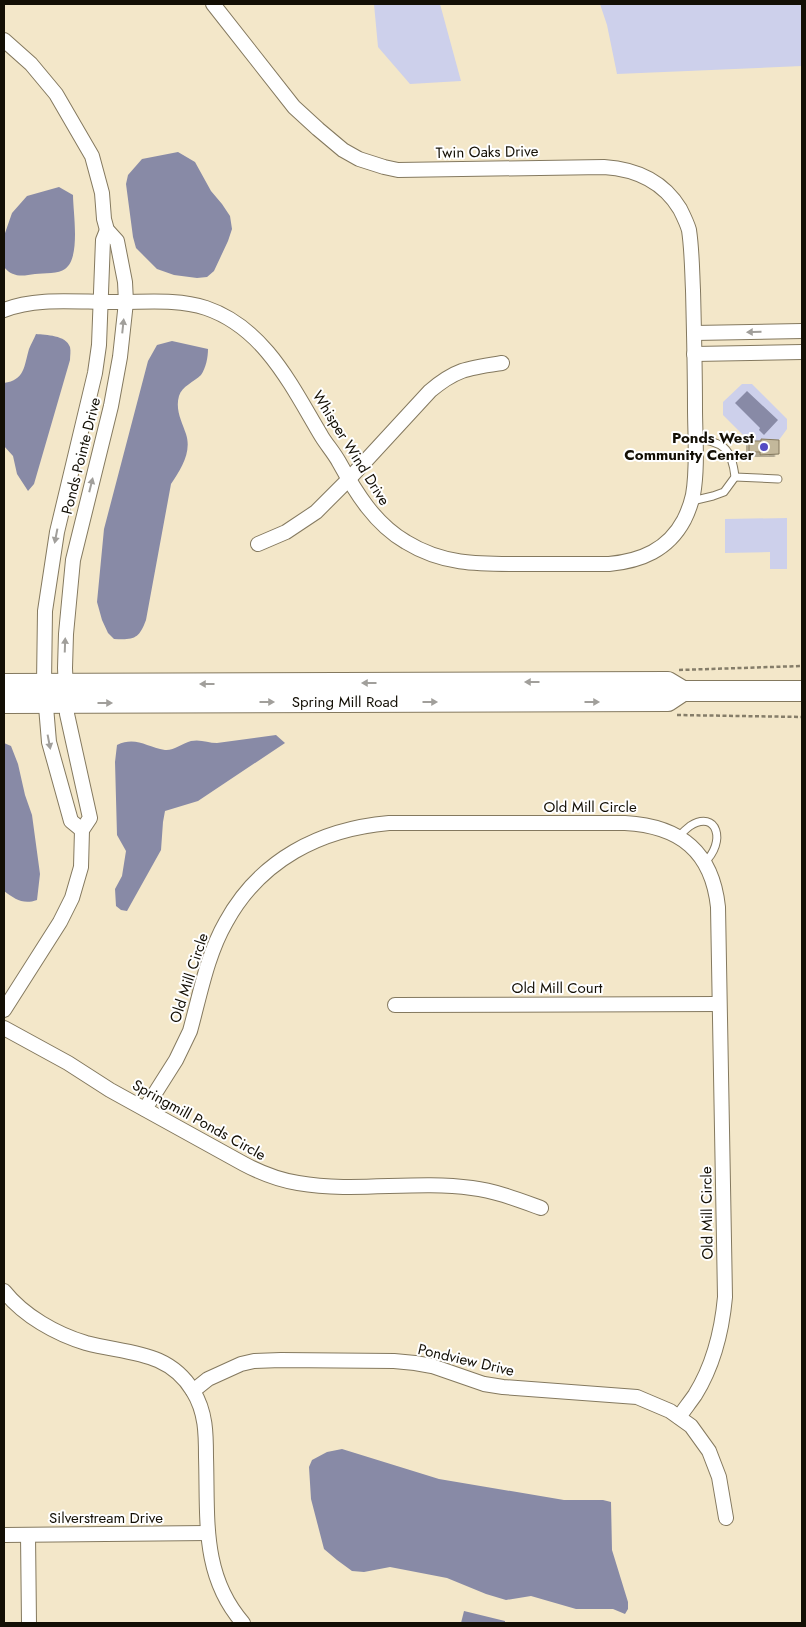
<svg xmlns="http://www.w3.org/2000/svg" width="806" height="1627" viewBox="0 0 806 1627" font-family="Jost,sans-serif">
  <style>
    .green { fill: #cdd0eb }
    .water { fill: #888aa6 }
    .building { fill: #c3b89b; stroke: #84795e; filter: url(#shadow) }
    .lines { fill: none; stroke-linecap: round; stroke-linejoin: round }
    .lane-casing { stroke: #84795f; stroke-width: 9 }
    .street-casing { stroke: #84795f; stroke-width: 16 }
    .secondary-casing { stroke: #84795f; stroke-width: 22 }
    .path { stroke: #857d69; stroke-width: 2.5; stroke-dasharray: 4 2.5; stroke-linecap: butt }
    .lane { stroke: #fff; stroke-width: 7 }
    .street { stroke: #fff; stroke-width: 14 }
    .secondary { stroke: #fff; stroke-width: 20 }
    .oneway { fill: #a19f9b }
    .poi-dot { fill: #544cc3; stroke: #fff; stroke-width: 2 }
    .labels { text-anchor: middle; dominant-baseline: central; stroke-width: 4; stroke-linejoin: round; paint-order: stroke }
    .street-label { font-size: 15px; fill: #130f05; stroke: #fff }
    .poi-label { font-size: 15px; font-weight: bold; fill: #130f05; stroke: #fff; text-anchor: end }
  </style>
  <defs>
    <filter id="shadow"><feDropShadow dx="-4.5" dy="4.5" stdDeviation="0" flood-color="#0004"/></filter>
  </defs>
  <rect width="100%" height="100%" fill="#f3e7c9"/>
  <!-- green -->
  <g class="green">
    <polygon points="374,4 440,4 461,81 410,84 378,47"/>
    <polygon points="600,4 802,4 802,66 617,74 607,25"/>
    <polygon points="742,384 752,384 787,419 787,429 779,440 779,454 760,455 760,452 749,452 749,441 723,415 723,402"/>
    <polygon points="787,518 787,569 770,569 770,552 725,553 725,519"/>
  </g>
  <!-- water -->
  <g class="water">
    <polygon points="178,152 195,162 211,191 222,204 230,216 232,229 228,241 214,271 207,277 197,278 174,275 157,269 136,248 133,237 126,184 128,175 142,159"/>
    <path d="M59,187L73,195C73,212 81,258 65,269C59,274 44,273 35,274C23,276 13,278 4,267V236L12,213L27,196Z"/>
    <path d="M36,334C46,335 66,335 70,347C71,351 70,356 70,360L34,484L28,491L17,474L13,456L4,446V383C25,380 24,366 29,349C31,344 34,339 36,334Z"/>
    <path d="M172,341L208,349C208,357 206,368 201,375C194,382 182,386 179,396C175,410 182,422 186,434C192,452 181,469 171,484L146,620C139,639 134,640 114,639L108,633L102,620L97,602L104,529L148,361L157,345Z"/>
    <polygon points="747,391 778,420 764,435 759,430 760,428 735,403"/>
    <path d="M276,735L285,743L198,801L165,811L163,822L161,850L127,911L121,910L116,906L115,889L122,876L126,851L117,835L115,762L117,745C136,736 146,747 165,750C173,751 183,743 191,741C201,739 208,743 217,743Z"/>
    <path d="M4,743L11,746L18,764L25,795L32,815L40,874L37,900C23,905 15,899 4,891Z"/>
    <polygon points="342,1449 439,1479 564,1500 603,1500 611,1502 612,1550 628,1602 628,1609 625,1614 613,1609 576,1609 531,1596 506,1600 486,1594 447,1578 390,1567 364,1572 352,1571 337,1560 324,1549 311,1499 309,1467 312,1460 327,1452"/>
    <polygon points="464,1611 505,1621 505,1623 461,1623"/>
  </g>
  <!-- building -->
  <polygon class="building" points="761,439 779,440 779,454 760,455 760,452 749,452 749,441 761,441"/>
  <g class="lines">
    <defs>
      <g id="lane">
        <polyline points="735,477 778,479"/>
        <path d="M692,501L713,496L724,492L735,477C732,448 723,442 695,438"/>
        <path d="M678,837C682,833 686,829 690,826C717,809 727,842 704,863"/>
      </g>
      <g id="street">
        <polyline points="4,40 31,64 56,94 92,156 102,193 104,219 107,230 117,241 125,282 126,302 120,357 111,406 73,560 66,634 65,668 67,714 90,818 82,830 81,867 72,898 60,922 4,1010"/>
        <path d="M4,310C39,296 83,303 120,302C149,302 178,299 206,308C265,328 292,387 322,437C327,445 334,453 339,462C356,493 375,524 406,542C445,566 482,564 526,564C554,564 581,564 609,564C641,561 668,550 684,520C688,512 691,504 693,495C698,467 695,436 695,408C695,369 694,330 693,290C692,270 692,250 689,230C687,223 683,215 680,209C663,181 635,169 604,167L398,170L384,167L359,159L343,150L318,129L294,107L213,4"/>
        <polyline points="694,333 802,331"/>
        <polyline points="694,354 802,352"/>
        <path d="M258,544L286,532L316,512L348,480L430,391C456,369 468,368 502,363"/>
        <polyline points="82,830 71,821 49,742 44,683 45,611 57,532 95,373 99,345 103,240 107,230"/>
        <polyline points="395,1005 719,1004"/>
        <path d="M4,1028L68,1063L110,1090L244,1164C261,1173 279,1180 298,1183C355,1193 415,1180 472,1188C496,1191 519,1200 541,1208"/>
        <path d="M145,1109L176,1060L190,1031C200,995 207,955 226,922C260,860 320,829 389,823H625C680,826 712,851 718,907L725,1297C722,1330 713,1366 695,1395C690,1402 684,1410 679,1417"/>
        <path d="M4,1291C24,1316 56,1334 86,1343C127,1354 168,1350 193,1391C206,1412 206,1434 206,1457C208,1518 201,1575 243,1623"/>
        <polyline points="193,1391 208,1379 241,1364 254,1361 281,1360 394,1361 415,1363 432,1366 484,1384 503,1387 637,1397 670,1411 691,1426 709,1451 719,1477 726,1518"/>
        <polyline points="4,1535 208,1533"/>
        <polyline points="28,1535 29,1623"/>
      </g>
      <g id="secondary">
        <polyline points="4,684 668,682 683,691 802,691"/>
        <polyline points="4,703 668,701 683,691"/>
      </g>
    </defs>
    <!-- lane casing -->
    <use href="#lane" class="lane-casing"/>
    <!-- street casing -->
    <use href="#street" class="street-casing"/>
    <!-- secondary casing -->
    <use href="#secondary" class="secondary-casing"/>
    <!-- path -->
    <g class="path">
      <polyline points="679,670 802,666"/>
      <polyline points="677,715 802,717"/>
    </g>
    <!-- lane -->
    <use href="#lane" class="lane"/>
    <!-- street -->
    <use href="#street" class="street"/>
    <!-- secondary -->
    <use href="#secondary" class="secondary"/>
  </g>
  <!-- one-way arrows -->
  <defs><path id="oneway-solid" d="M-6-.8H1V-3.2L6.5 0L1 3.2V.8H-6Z" transform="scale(1.25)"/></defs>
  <g class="oneway">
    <use href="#oneway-solid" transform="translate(123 326) rotate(-84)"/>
    <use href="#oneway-solid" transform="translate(754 332) rotate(179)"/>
    <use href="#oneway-solid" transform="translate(91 485) rotate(-76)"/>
    <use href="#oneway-solid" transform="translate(56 536) rotate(101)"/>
    <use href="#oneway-solid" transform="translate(65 645) rotate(-88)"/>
    <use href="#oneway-solid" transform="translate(532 682) rotate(180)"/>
    <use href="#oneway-solid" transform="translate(369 683) rotate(180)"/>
    <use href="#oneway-solid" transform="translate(207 684) rotate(180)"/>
    <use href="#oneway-solid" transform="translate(267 702)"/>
    <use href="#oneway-solid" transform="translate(430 702)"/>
    <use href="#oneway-solid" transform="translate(592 702)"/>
    <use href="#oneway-solid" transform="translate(105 703)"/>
    <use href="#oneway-solid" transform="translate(49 742) rotate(79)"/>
  </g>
  <!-- markers -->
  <circle class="poi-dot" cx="764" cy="447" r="5"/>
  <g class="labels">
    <!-- street labels -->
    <g class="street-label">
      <text transform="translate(487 152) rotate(-1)">Twin Oaks Drive</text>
      <text transform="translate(351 448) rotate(58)">Whisper Wind Drive</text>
      <text transform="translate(81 456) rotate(-76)">Ponds Pointe Drive</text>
      <text x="345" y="702">Spring Mill Road</text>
      <text x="590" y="807">Old Mill Circle</text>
      <text transform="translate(189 978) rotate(-72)">Old Mill Circle</text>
      <text x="557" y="988">Old Mill Court</text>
      <text transform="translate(199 1120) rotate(29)">Springmill Ponds Circle</text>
      <text transform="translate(707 1213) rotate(-91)">Old Mill Circle</text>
      <text transform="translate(466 1360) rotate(13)">Pondview Drive</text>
      <text x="106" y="1518">Silverstream Drive</text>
    </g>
    <!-- poi labels -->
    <g class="poi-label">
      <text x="754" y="438">Ponds West<tspan x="754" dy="17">Community Center</tspan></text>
    </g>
  </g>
  <!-- border -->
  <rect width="806" height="1627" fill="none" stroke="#130f05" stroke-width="10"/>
</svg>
